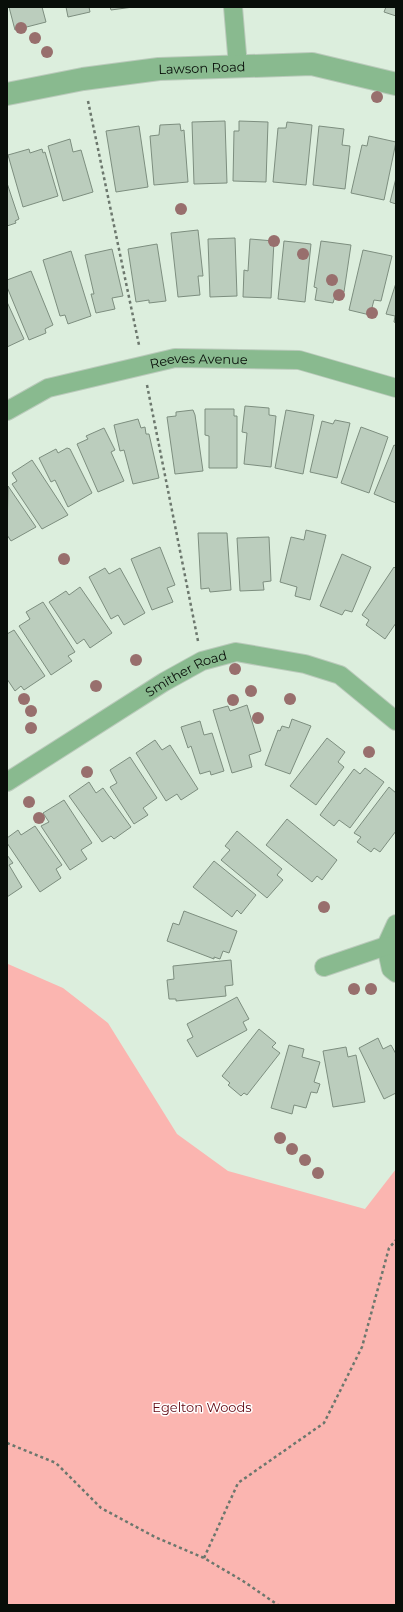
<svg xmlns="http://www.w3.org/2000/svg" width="403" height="1612" viewBox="0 0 403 1612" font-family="Montserrat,sans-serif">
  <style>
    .green { fill: #fbb5b0 }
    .building { fill: #bbcdbd; stroke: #7d8e7f }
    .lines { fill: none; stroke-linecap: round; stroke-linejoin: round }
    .minor-casing { stroke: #bacabb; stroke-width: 20 }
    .tertiary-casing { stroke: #bacabb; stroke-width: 24 }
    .path { stroke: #6c776d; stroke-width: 2.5; stroke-dasharray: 3 3; stroke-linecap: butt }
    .minor { stroke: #89ba8f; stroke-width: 18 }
    .tertiary { stroke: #89ba8f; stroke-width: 22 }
    .tree { fill: #986f6d }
    .labels { text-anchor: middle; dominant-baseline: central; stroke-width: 3; stroke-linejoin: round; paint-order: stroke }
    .street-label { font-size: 13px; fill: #080e09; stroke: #fff }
    .park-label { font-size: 13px; fill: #610711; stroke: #fff }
  </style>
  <rect width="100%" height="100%" fill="#dceedd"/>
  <!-- green -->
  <polygon class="green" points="8,964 63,988 108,1023 177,1134 228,1171 365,1209 396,1169 396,1605 7,1605 7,969"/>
  <!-- building -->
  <g class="building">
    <polygon points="9,7 42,7 46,22 15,30"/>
    <polygon points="66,7 89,7 90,12 68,17"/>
    <polygon points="110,7 133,7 111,10"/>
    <polygon points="386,7 396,7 396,16 384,12"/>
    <polygon points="225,121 227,183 194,184 192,122"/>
    <polygon points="239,121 268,122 266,182 233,181 234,131 239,131"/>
    <polygon points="287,122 312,125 306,185 273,182 278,128 286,128"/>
    <polygon points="180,124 181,131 184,130 188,182 154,185 150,136 159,135 160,125"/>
    <polygon points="139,126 148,187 116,192 106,131"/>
    <polygon points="319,126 344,129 342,145 350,146 345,189 313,185"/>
    <polygon points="369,136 396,142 384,200 351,193 362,145 367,146"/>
    <polygon points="70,139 73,152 81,150 93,192 63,201 48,146"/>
    <polygon points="29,149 30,153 42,149 43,153 45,152 58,196 23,207 8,155"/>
    <polygon points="396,178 396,204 390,202"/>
    <polygon points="7,183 19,219 15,221 16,223 7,226"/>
    <polygon points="198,230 203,276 198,276 200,295 178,297 171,233"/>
    <polygon points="235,238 237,296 210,297 208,239"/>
    <polygon points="250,239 274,241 271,298 243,297 244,270 248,271"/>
    <polygon points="284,241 311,244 305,302 278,299"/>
    <polygon points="321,241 351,245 344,292 336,293 333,303 315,300 317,288 314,287"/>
    <polygon points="157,244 166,301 149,303 149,300 136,302 128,249"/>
    <polygon points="112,249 123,296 112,298 115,309 96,313 91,294 94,294 85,255"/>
    <polygon points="363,250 392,256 381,301 374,300 370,315 349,310"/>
    <polygon points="71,251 91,316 68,324 65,315 60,316 43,260"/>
    <polygon points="31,271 53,325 45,329 46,333 29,340 7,287 7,280"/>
    <polygon points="396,283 396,323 394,322 395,316 386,314"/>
    <polygon points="7,302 24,339 7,347"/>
    <polygon points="245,406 269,408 269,415 276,416 271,467 244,464 247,433 242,432"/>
    <polygon points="205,409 234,409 234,416 237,416 237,468 209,468 209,436 205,435"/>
    <polygon points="193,410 195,415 203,471 175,474 167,417 176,416 176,412"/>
    <polygon points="286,410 314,415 303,474 275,468"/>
    <polygon points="138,419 141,428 145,427 146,434 149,434 159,478 133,484 124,450 120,451 114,425"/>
    <polygon points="335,420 350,423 337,478 310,472 322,421 333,424"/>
    <polygon points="361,427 388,437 369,493 341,483"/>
    <polygon points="104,428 115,450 111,452 124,481 98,492 77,444 88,439 86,436"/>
    <polygon points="394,445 396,446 396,503 374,494"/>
    <polygon points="67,448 70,449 92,493 68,507 55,480 51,482 39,458 56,449 58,453"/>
    <polygon points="32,460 68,515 42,529 12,484 17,481 12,473"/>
    <polygon points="8,486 36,527 11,541 7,535"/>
    <polygon points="306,530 326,535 310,600 295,596 297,587 280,582 291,537 304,540"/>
    <polygon points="198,533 227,533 231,590 210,592 209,588 201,589"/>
    <polygon points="269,537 271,581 263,582 264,590 240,591 237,538"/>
    <polygon points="160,547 175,585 167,588 173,602 152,610 131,559"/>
    <polygon points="342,554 371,567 352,612 345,610 342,615 320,606"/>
    <polygon points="394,567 396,569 396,623 385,639 366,625 369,620 362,615"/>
    <polygon points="105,568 109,574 120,568 145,613 124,625 118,615 111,619 89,577"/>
    <polygon points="80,587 112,633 90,648 84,639 77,644 49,602 66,591 69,595"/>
    <polygon points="43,602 75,652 68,656 72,661 51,675 19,626 30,619 26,612"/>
    <polygon points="14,630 45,676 24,690 21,686 15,691 7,679 7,634"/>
    <polygon points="247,705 261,751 249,755 252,767 232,773 213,710 228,706 230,711"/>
    <polygon points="292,719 311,726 290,774 265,765 278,730 280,731 282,726 289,728"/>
    <polygon points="200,721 204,735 212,733 224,771 211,775 210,771 200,774 191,746 188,748 181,727"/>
    <polygon points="327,738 345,752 338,762 344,767 316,805 290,786"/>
    <polygon points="155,740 162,750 170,745 198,789 181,800 177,794 166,801 136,753"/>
    <polygon points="130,757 157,798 143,808 148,815 134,824 110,787 117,783 110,770"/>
    <polygon points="365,768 384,782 350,828 339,820 334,826 320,815 354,769 360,774"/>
    <polygon points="89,782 96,793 103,788 131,827 114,839 111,836 102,842 69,796"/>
    <polygon points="389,787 396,793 396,831 380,852 374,848 371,852 357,842 361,837 354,833"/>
    <polygon points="64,800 92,843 81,850 87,859 70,870 41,826 49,822 43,813"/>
    <polygon points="287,819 337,860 322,880 317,876 312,882 266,845"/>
    <polygon points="35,826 62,865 56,869 61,878 40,892 7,843 7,838 18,830 21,835"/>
    <polygon points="237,831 282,869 277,875 283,880 267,898 221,860 230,850 225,846"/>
    <polygon points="7,855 13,863 9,865 22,887 7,897"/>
    <polygon points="214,861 256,895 241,914 237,910 232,917 193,887"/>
    <polygon points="184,911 237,931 229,953 223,951 220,959 214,957 214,959 167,941 173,923 179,925"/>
    <polygon points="231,960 233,985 225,986 226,996 176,1001 176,999 169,999 167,980 174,979 173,966"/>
    <polygon points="237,997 249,1019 243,1022 247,1030 197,1057 187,1040 193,1037 187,1024"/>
    <polygon points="259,1029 276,1043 272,1047 280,1053 247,1095 244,1093 241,1096 228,1085 230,1083 222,1076"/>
    <polygon points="378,1038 383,1049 391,1045 396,1054 396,1093 384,1099 359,1048"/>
    <polygon points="289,1045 304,1049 302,1057 320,1062 314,1082 320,1084 317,1093 311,1092 306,1108 294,1105 292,1114 271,1108"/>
    <polygon points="346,1047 348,1057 356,1055 365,1102 333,1107 323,1051"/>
  </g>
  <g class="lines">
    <defs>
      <g id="minor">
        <polyline points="233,7 238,66"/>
        <path id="s1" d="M7,411L48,388L175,358L299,360L396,388"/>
        <path id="s2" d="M7,782L164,682L202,661L236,652L305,664L340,675L396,721"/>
        <polyline points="396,924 386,946 391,969 396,973"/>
        <polyline points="324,967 386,946"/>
      </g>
      <g id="tertiary">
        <path id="s3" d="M7,94L83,79L159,69L312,64L396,84"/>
      </g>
    </defs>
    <!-- minor casing -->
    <use href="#minor" class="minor-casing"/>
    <!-- tertiary casing -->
    <use href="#tertiary" class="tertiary-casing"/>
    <!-- path -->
    <g class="path">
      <polyline points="88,101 139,345"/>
      <polyline points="147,385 198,641"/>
      <polyline points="7,1443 56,1463 101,1508 155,1537 204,1558 243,1581 278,1605"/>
      <polyline points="204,1558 238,1483 324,1423 362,1347 389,1248 396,1240"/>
    </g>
    <!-- minor -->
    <use href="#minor" class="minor"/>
    <!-- tertiary -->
    <use href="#tertiary" class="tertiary"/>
  </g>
  <!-- trees -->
  <g class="tree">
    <circle cx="21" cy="28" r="6"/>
    <circle cx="35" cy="38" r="6"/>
    <circle cx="47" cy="52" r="6"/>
    <circle cx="377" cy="97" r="6"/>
    <circle cx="181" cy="209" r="6"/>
    <circle cx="274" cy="241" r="6"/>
    <circle cx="303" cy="254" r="6"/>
    <circle cx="332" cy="280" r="6"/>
    <circle cx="339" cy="295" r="6"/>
    <circle cx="372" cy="313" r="6"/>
    <circle cx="64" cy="559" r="6"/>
    <circle cx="136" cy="660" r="6"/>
    <circle cx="235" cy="669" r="6"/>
    <circle cx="96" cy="686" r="6"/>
    <circle cx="251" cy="691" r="6"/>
    <circle cx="24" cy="699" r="6"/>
    <circle cx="290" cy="699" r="6"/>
    <circle cx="233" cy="700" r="6"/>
    <circle cx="31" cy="711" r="6"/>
    <circle cx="258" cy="718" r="6"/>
    <circle cx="31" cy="728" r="6"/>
    <circle cx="369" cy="752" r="6"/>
    <circle cx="87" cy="772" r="6"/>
    <circle cx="29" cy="802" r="6"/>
    <circle cx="39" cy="818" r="6"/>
    <circle cx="324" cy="907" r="6"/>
    <circle cx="354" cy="989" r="6"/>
    <circle cx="371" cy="989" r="6"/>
    <circle cx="280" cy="1138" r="6"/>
    <circle cx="292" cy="1149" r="6"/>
    <circle cx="305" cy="1160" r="6"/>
    <circle cx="318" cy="1173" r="6"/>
  </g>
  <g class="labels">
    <!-- street labels -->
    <g class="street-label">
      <text stroke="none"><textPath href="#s3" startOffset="197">Lawson Road</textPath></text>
      <text stroke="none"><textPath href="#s1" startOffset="201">Reeves Avenue</textPath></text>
      <text stroke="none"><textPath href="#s2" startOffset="210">Smither Road</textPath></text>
    </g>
    <!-- park labels -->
    <g class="park-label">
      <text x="202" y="1407">Egelton Woods</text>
    </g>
  </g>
  <!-- border -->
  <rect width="403" height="1612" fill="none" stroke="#080e09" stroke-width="16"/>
</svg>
